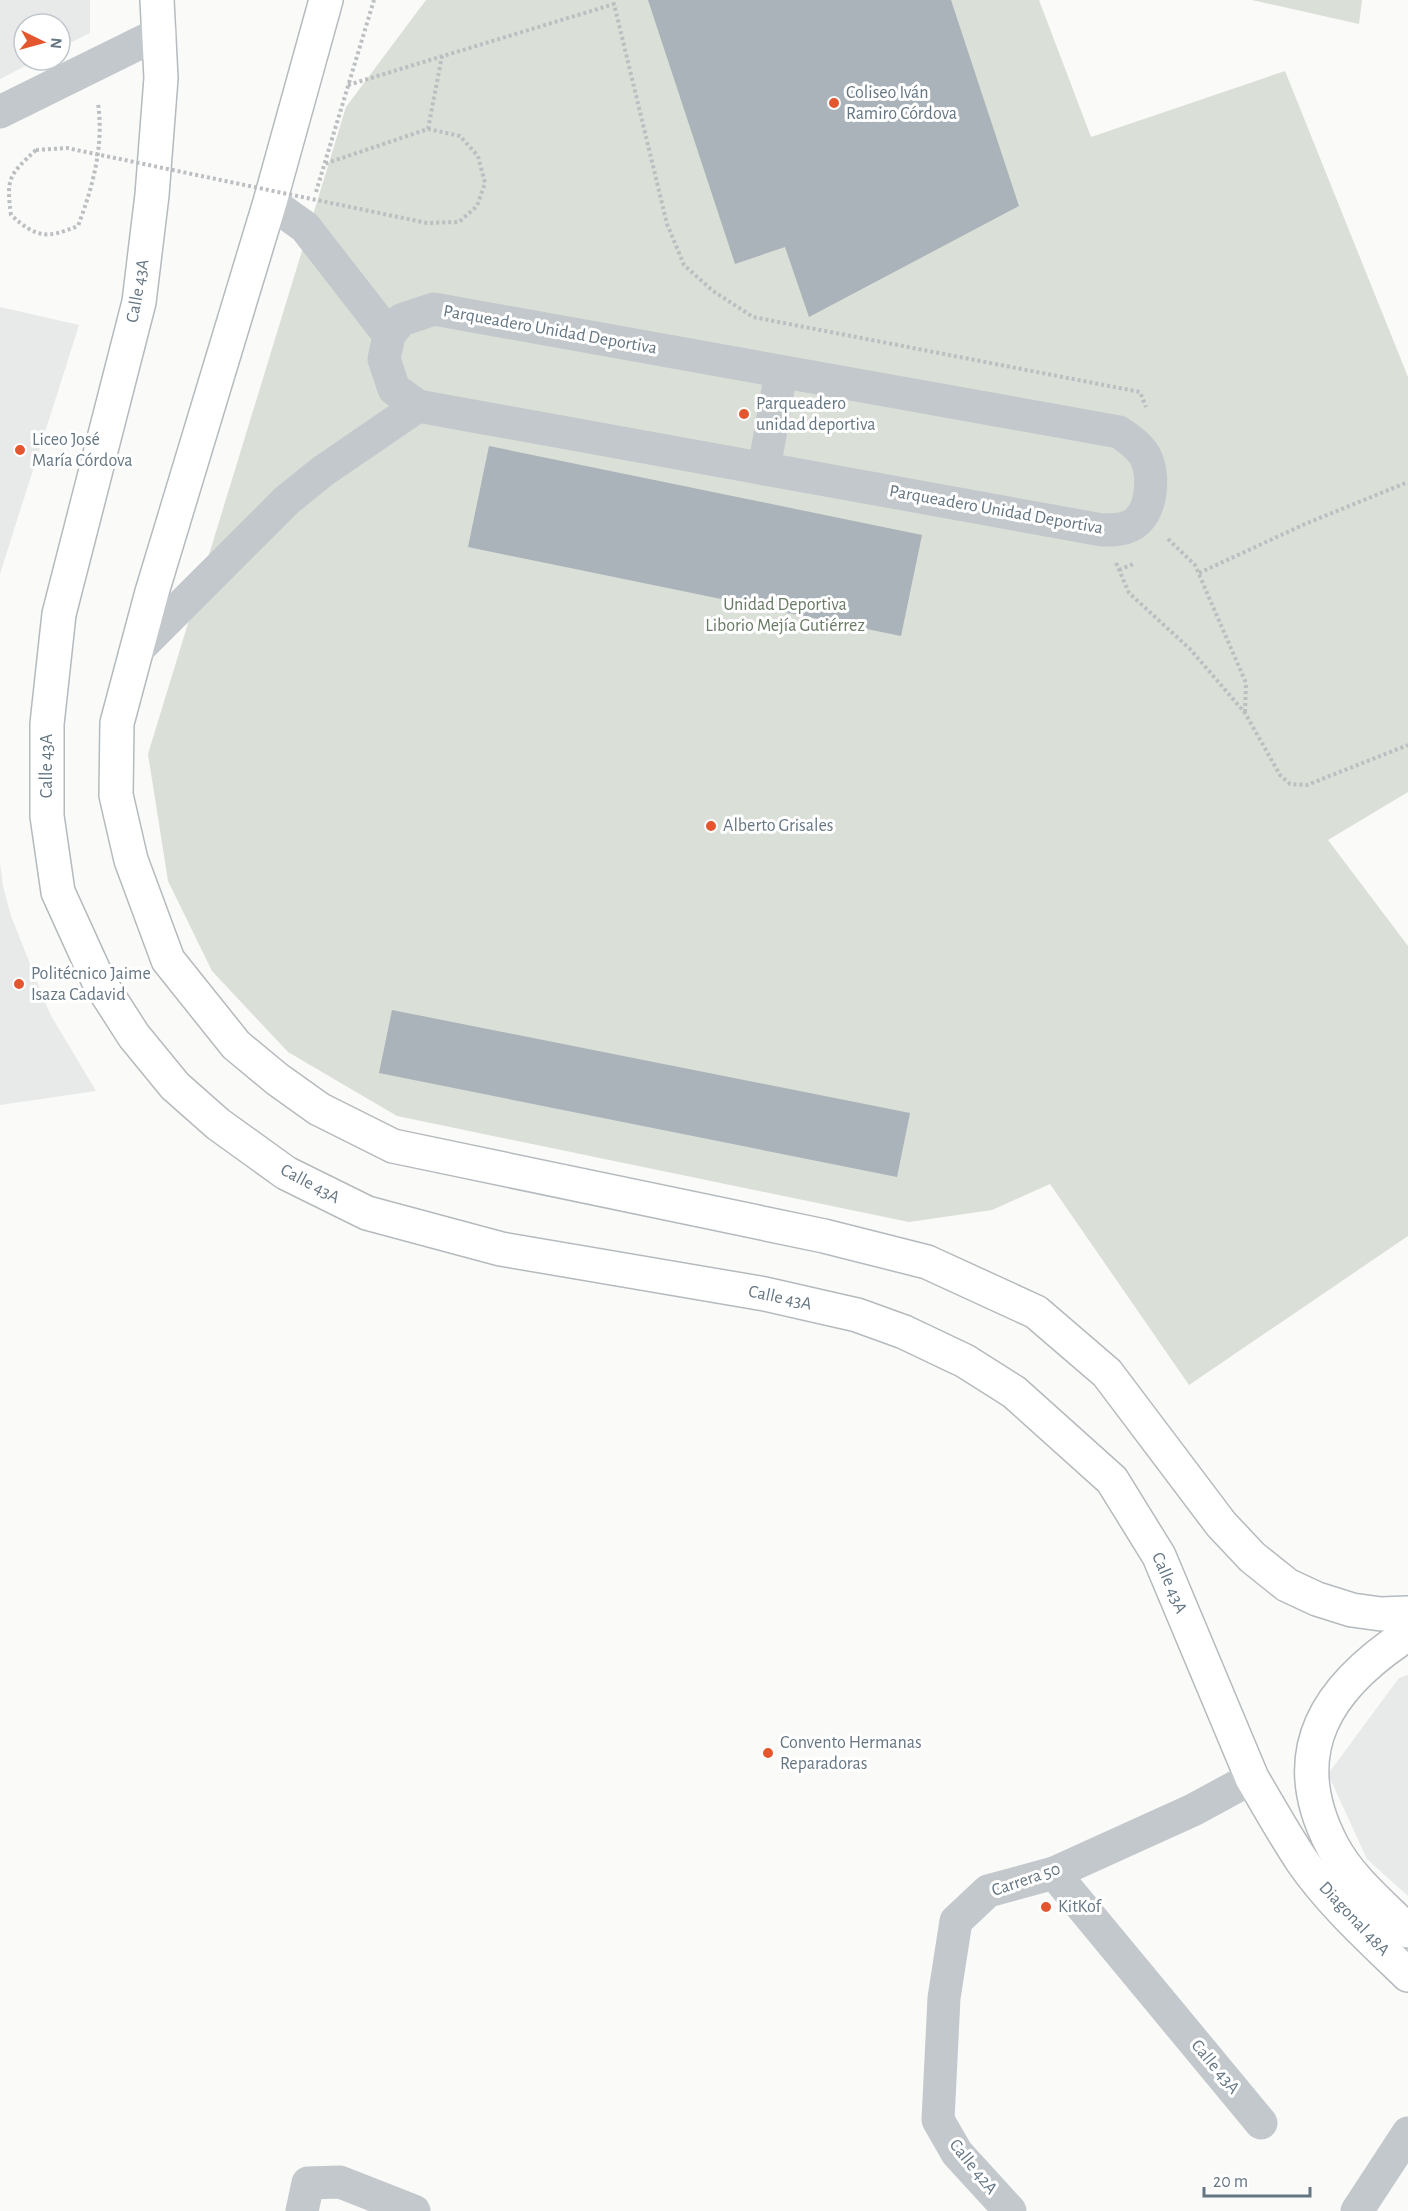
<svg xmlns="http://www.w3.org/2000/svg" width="1408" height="2211" viewBox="0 0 1408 2211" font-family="'Alegreya Sans',sans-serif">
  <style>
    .built { fill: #e8e9e9 }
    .green { fill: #dadfd7 }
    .building { fill: #aab3b9 }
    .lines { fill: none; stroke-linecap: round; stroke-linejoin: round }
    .major-casing { stroke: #b5babe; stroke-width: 36 }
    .path { stroke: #bbbfc2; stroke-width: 4; stroke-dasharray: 3 3; stroke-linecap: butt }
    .minor { stroke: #c3c8cc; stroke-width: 33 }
    .major { stroke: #fff; stroke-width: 33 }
    .path-bridge { stroke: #bbbfc2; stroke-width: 4; stroke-dasharray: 3 3; stroke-linecap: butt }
    .poi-dot { fill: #e4572e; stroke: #fff; stroke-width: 2 }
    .labels { text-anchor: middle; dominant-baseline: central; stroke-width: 6; stroke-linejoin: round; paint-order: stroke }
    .poi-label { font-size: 18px; fill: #657683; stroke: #fff; text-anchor: start }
    .street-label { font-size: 18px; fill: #657683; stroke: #fff }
    .park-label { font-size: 18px; fill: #687a64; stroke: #fff }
  </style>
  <rect width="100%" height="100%" fill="#fafaf8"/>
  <!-- built -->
  <g class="built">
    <polygon points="0,0 90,0 90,33 60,48 60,24 24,24 24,60 37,60 0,79"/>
    <polygon points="0,307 79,325 0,574"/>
    <polygon points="0,863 3,886 11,916 50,1014 96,1091 0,1105"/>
    <polygon points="1408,1675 1408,1896 1367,1859 1328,1774 1399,1678"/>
  </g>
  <!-- green -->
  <g class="green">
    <polygon points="426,0 1039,0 1091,137 1285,71 1408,377 1408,792 1328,840 1408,946 1408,1236 1189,1385 1050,1184 992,1210 909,1222 397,1116 288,1052 212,971 168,881 148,754 346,107"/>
    <polygon points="1252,0 1362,0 1359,24"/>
  </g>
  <!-- building -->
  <g class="building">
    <polygon points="648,0 951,0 1019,206 809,317 785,247 735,264"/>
    <polygon points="489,446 922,535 901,636 468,547"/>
    <polygon points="392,1010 910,1113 897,1177 379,1073"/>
  </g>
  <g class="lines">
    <defs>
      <g id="major">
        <path d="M157,0L161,78L152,195L139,302L59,614L47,724V816L58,892L98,980L134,1036L175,1086L218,1124L286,1173L367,1213L501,1249L765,1294L857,1315L904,1332L965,1361L1014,1392L1112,1480L1159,1556L1252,1778C1268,1805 1284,1834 1302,1861C1331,1903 1371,1939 1408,1975"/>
        <polyline points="326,0 270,202 152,592 117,723 116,795 131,860 168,960 236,1045 277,1079 319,1109 393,1146 824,1236 927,1262 1036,1312 1107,1373 1221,1524 1252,1557 1287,1585 1317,1599 1352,1610 1381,1614 1408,1613"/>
        <path d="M1408,1634C1328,1686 1283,1751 1332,1845C1349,1878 1382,1905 1408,1931"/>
      </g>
    </defs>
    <!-- major casing -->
    <use href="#major" class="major-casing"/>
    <!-- path -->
    <g class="path">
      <polyline points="348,85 614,4 667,224 684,265 713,291 753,317 1140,392 1146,407"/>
      <polyline points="428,129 442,56"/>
      <path d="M36,150C9,175 6,178 11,215C37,238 46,239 78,226C93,186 104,146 98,103"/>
      <polyline points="316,192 374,0"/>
      <polyline points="1168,539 1195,565 1246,683 1245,713"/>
      <polyline points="1116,563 1129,593 1190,649 1245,713 1280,775 1290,784 1307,785 1408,745"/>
      <polyline points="1119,570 1133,564"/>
      <polyline points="1199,573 1305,524 1408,482"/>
    </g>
    <!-- minor -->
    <g class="minor">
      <polyline points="0,112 160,33"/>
      <polyline points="270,202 305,227 389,335"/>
      <path d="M434,309L1119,432C1129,439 1141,447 1146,458C1155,477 1152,516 1130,526C1122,530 1111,530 1102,530L418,406L394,389L384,359L389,335L401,320Z"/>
      <polyline points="764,469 781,372"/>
      <polyline points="136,651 287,500 323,471 418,406"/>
      <polyline points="1054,1873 1261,2123"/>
      <polyline points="302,2211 308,2183 340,2182 414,2211"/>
      <polyline points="1010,2211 957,2153 938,2120 944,1998 956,1921 988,1891 1054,1873 1193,1810 1252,1778"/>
      <polyline points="1357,2211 1408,2133"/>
    </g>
    <!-- major -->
    <use href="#major" class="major"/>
    <!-- path-bridge -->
    <polyline class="path-bridge" points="36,150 67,148 427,223 459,222 477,206 485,183 478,156 460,136 428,129 324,164"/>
  </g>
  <!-- markers -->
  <g class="poi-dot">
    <circle cx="834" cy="103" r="6"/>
    <circle cx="744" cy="414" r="6"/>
    <circle cx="20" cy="450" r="6"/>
    <circle cx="711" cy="826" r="6"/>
    <circle cx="19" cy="984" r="6"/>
    <circle cx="768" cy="1753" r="6"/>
    <circle cx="1046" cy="1907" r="6"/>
  </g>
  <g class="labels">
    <!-- poi labels -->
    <g class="poi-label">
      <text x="846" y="93">Coliseo Iván<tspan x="846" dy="21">Ramiro Córdova</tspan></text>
      <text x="756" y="404">Parqueadero<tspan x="756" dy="21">unidad deportiva</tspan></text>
      <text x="32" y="440">Liceo José<tspan x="32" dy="21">María Córdova</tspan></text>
      <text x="723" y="826">Alberto Grisales</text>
      <text x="31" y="974">Politécnico Jaime<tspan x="31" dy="21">Isaza Cadavid</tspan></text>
      <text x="780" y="1743">Convento Hermanas<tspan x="780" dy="21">Reparadoras</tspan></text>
      <text x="1058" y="1907">KitKof</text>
    </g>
    <!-- street labels -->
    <g class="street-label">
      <text transform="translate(138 291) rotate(-80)">Calle 43A</text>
      <text transform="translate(550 330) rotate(10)">Parqueadero Unidad Deportiva</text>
      <text transform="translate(996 510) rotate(10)">Parqueadero Unidad Deportiva</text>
      <text transform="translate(47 766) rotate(-90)">Calle 43A</text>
      <text transform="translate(310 1184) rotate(28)">Calle 43A</text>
      <text transform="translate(780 1298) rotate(12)">Calle 43A</text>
      <text transform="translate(1169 1583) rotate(67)">Calle 43A</text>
      <text transform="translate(1026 1880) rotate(-19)">Carrera 50</text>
      <text transform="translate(1354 1919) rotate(47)">Diagonal 48A</text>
      <text transform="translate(1215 2067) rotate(50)">Calle 43A</text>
      <text transform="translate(973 2167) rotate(51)">Calle 42A</text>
    </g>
    <!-- park labels -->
    <g class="park-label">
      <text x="785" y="605">Unidad Deportiva<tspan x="785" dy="21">Liborio Mejía Gutiérrez</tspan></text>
    </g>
  </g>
  <!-- north arrow -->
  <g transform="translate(42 42) rotate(95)"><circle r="28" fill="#ffffff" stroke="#c1c8cd" stroke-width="1.5"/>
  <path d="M0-4.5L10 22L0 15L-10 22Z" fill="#e4572e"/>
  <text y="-9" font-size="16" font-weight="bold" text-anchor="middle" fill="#657683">N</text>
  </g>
  <!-- scale -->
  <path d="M1204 2187v9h106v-9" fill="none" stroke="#657683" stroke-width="3"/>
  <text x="1213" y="2187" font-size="18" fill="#657683" stroke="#ffffff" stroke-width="4.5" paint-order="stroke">20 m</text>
</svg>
